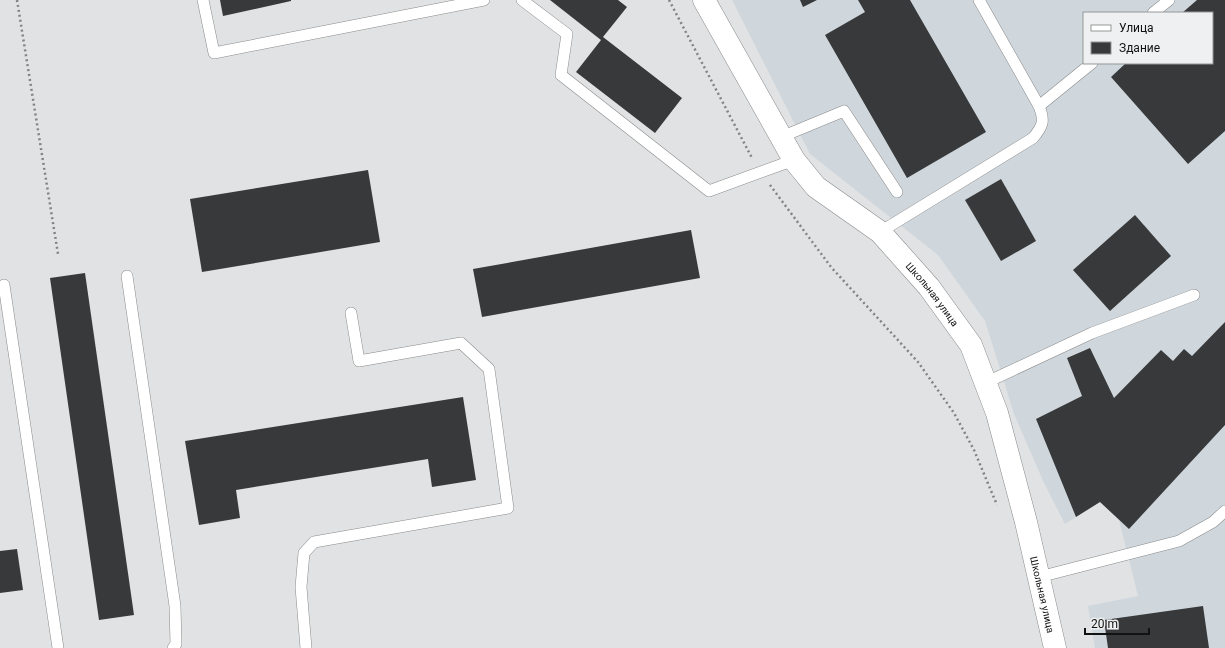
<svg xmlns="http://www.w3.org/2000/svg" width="1225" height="648" viewBox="0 0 1225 648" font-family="Roboto,sans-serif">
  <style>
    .built { fill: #cfd7dd; fill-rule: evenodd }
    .building { fill: #38393a }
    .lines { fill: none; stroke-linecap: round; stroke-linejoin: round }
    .lane-casing { stroke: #898a8b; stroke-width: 12 }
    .street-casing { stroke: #898a8b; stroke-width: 23 }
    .path { stroke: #828383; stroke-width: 2.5; stroke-dasharray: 2 3; stroke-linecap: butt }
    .lane { stroke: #fff; stroke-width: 11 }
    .street { stroke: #fff; stroke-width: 22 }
    .labels { text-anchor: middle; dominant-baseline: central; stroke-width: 4; stroke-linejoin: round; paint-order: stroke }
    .street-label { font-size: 10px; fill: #111212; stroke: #eef0f1 }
  </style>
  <rect width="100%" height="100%" fill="#e1e2e3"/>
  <!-- built -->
  <path class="built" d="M732,0H1225V648H1095L1088,606L1138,596L1119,520L1100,502L1065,524L1044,483L1014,414L985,321L938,255L810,154ZM1084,13H1212V63H1084Z"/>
  <!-- building -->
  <g class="building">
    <polygon points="220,0 291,0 291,1 223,16"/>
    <polygon points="550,0 618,0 627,7 603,37 682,98 655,133 576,72 601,40"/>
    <polygon points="800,0 817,0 803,7"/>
    <polygon points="858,0 910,0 986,132 907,178 825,35 865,12"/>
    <polygon points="1197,0 1225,0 1225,131 1188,164 1111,77 1126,63 1212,63 1212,13 1182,13"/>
    <polygon points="368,170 380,242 202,272 190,199"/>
    <polygon points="1001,179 1036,241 1001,261 965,200"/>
    <polygon points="1135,215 1171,256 1110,311 1073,270"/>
    <polygon points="691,230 700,278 482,317 473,269"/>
    <polygon points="85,273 134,615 99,620 50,278"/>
    <polygon points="1225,322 1225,425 1129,529 1100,502 1076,517 1036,419 1082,396 1067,358 1090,348 1114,398 1161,350 1173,361 1184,349 1192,356"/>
    <polygon points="463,397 476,480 432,487 428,459 236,490 240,518 199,525 185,441"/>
    <polygon points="17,549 23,590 0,593 0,551"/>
    <polygon points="1203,606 1209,648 1108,648 1104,620"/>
  </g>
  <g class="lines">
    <defs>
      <g id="lane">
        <polyline points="203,0 214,53 484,0"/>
        <polyline points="522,0 567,34 561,75 709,191 794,160"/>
        <polyline points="1153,13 1169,0"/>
        <polyline points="1039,106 1092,63"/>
        <polyline points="781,137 844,111 897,192"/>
        <path d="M880,232L1033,138C1043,126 1045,121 1039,106L979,0"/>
        <polyline points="127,276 175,606 176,644 173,648"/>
        <polyline points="4,285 58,648"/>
        <polyline points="985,383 1092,333 1194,295"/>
        <polyline points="1039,577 1179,541 1213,522 1225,511"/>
        <polyline points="306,648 301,587 304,553 314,542 508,508 489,369 461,343 359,361 351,313"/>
      </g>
      <g id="street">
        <path id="s1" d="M704,0L794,160L816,187L880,232L929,287L971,345L997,413L1026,522L1055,648"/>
      </g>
    </defs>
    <!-- lane casing -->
    <use href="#lane" class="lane-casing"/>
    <!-- street casing -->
    <use href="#street" class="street-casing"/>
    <!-- path -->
    <g class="path">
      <polyline points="17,0 58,254"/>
      <polyline points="669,0 752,158"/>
      <polyline points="770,185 831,267 918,362 954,413 974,450 997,505"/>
    </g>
    <!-- lane -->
    <use href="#lane" class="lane"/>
    <!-- street -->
    <use href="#street" class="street"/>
  </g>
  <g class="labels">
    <!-- street labels -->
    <g class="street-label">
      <text stroke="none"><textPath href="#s1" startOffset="378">Школьная улица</textPath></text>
      <text stroke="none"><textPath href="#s1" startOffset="702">Школьная улица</textPath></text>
    </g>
  </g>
  <!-- legend -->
  <rect x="1083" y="12" width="130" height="52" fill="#eef0f1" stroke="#969798"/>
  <rect x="1091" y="25" width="20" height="6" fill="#ffffff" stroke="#969798"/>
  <text x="1119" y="32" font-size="12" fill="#111212">Улица</text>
  <rect x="1091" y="42" width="20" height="12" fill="#38393a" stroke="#969798"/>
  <text x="1119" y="52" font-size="12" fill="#111212">Здание</text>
  <!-- scale -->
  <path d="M1085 628v6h64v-6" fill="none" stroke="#111212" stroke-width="2"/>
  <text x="1091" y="628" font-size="12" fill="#111212" stroke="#eef0f1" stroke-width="3" paint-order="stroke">20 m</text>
</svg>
